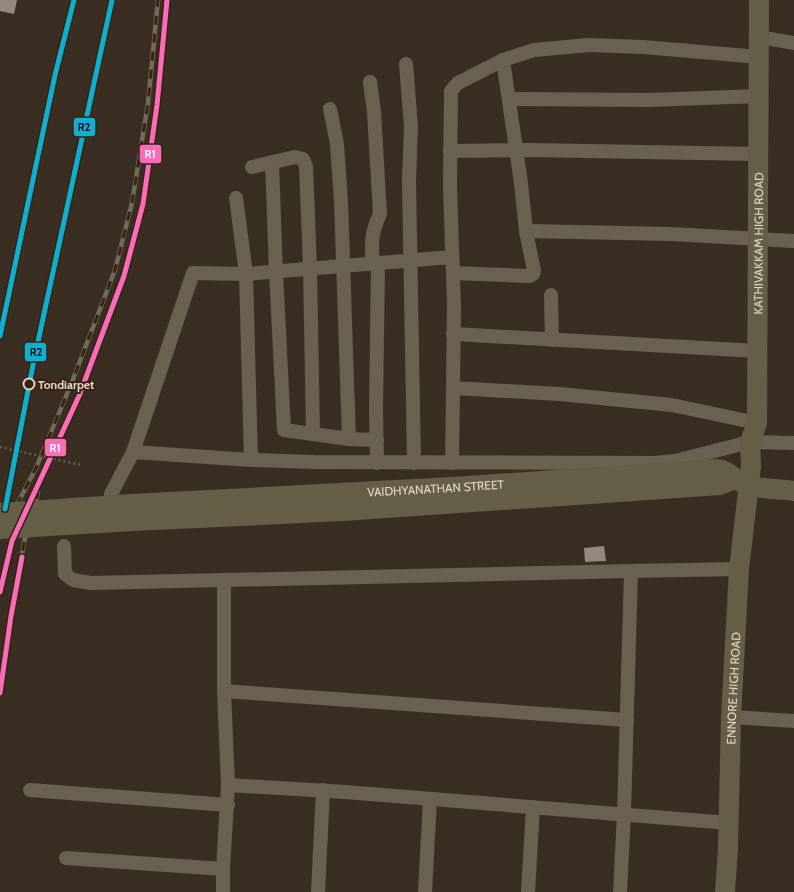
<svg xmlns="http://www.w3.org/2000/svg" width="794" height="892" viewBox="0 0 794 892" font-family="Cabin,sans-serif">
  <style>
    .building { fill: #96887c }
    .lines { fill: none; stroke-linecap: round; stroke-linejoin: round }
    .street { stroke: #696250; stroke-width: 14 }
    .secondary { stroke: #645f46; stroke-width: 20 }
    .rail-casing { stroke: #706b5d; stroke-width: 4.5 }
    .rail { stroke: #392410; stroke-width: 3; stroke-dasharray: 9; stroke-linecap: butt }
    .path-bridge { stroke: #635e4f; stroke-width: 2.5; stroke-dasharray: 2 3; stroke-linecap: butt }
    .secondary-bridge { stroke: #645f46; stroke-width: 20 }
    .rail-1-casing { stroke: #392410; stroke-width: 8 }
    .rail-2-casing { stroke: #392410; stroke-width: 8 }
    .rail-1 { stroke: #fb6dba; stroke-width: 5 }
    .rail-2 { stroke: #0dafd3; stroke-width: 5 }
    .stop-dot { fill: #392410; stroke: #e3d5c9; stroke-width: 2 }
    .labels { text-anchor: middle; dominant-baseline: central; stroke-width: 4; stroke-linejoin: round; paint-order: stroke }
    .street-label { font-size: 12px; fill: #e3d5c9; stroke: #392410 }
    .stop-label { font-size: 12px; font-weight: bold; fill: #e3d5c9; stroke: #392410; text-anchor: start }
    .line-badge { stroke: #392410; stroke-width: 1.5 }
    .badge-label { font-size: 11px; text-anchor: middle; font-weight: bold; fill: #fff }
    .pale-badge-label { font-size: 11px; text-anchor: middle; font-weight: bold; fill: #111 }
  </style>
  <rect width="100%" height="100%" fill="#3a2e23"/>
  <!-- building -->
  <g class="building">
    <polygon points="0,0 17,0 14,14 0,11"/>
    <polygon points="604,546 606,561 585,562 584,548"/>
  </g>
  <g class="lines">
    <!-- street -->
    <g class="street">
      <polyline points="759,37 794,43"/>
      <polyline points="406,64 411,126 409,181 414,463"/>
      <path d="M370,82L374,112L380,214C371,233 371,244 373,264"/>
      <polyline points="509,99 649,100 759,96"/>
      <polyline points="330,109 337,144 341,202 349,439"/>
      <polyline points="450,151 529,150 758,154"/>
      <polyline points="272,162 276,272 284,430 349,439 377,440"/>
      <polyline points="252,167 295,157 303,159 306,166 310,268 313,434"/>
      <polyline points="526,231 671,234 794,241"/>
      <polyline points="453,273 530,276 533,274 534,271 526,231 521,183 503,60"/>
      <polyline points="551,295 552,340"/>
      <polyline points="453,334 757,351"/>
      <polyline points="453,388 559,394 672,405 757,423"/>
      <polyline points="133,452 251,460 315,462 655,463 675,461 750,442 794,443"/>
      <polyline points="251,460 246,274 452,257"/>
      <polyline points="377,463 376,410 378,263"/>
      <polyline points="452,463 454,306 450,187 451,91 458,83 503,60 534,50 589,45 643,47 759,57"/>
      <polyline points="111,494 133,452 193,273 246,274 236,198"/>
      <polyline points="64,546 65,574 73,580 91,583 631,571 739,569"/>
      <polyline points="224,581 224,691 228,785"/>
      <polyline points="224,691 627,720"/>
      <polyline points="731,717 794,721"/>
      <polyline points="30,790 228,805"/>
      <polyline points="66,858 223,869"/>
      <polyline points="223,892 223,869 228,785 345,792 729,823"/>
      <polyline points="318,892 323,790"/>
      <polyline points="425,892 430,799"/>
      <polyline points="528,892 533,807"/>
      <polyline points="620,892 624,814 631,571"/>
    </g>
    <!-- secondary -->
    <g class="secondary">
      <path id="s1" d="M132,504L453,487L717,469C729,470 736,481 747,485C758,489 781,489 794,491"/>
      <polyline points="133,521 343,511 720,485 735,479"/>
      <path id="s2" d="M725,892L728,849L731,717L739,569L751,466L750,442L757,423L759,0"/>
    </g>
    <defs>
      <g id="rail">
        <polyline points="0,336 55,75 74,0"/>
        <polyline points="0,537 36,468 72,382 115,270 132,203 148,103 158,0"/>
        <polyline points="0,592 12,541 79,396 124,276 143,204 157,105 167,0"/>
        <polyline points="0,693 11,616 24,543 38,493"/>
      </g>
    </defs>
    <!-- rail casing -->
    <use href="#rail" class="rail-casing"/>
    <!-- rail -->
    <use href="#rail" class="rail"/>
    <!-- path-bridge -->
    <polyline class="path-bridge" points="0,447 81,465"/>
    <!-- secondary-bridge -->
    <g class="secondary-bridge">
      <polyline points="0,513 132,504"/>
      <polyline points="0,529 133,521"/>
    </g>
    <defs>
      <g id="rail-1">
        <polyline points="0,592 12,541 79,396 124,276 143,204 157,105 167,0"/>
        <polyline points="0,693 11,616 22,557"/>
      </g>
      <g id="rail-2">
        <polyline points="0,336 55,75 74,0"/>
        <polyline points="5,509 34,360 112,0"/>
      </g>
    </defs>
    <!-- rail-1 casing -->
    <use href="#rail-1" class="rail-1-casing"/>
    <!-- rail-2 casing -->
    <use href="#rail-2" class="rail-2-casing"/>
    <!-- rail-1 -->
    <use href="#rail-1" class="rail-1"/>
    <!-- rail-2 -->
    <use href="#rail-2" class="rail-2"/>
  </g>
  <!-- markers -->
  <circle class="stop-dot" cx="29" cy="384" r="5.5"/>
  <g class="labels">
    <!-- street labels -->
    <g class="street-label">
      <text stroke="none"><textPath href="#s2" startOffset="651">KATHIVAKKAM HIGH ROAD</textPath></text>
      <text stroke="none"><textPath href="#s1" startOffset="304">VAIDHYANATHAN STREET</textPath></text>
      <text stroke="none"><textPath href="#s2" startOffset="204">ENNORE HIGH ROAD</textPath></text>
    </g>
    <!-- stop labels -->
    <g class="stop-label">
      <text x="38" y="384">Tondiarpet</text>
    </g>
  </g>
  <g class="line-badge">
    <rect x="73" y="117" width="23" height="20" rx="4" fill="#0dafd3"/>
    <rect x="139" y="144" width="23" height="20" rx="4" fill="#fb6dba"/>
    <rect x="24" y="342" width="23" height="20" rx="4" fill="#0dafd3"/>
    <rect x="44" y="438" width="23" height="19" rx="4" fill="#fb6dba"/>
  </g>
  <g class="badge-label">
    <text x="150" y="158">R1</text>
    <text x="55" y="452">R1</text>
  </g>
  <g class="pale-badge-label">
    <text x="84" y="131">R2</text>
    <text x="36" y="356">R2</text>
  </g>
</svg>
